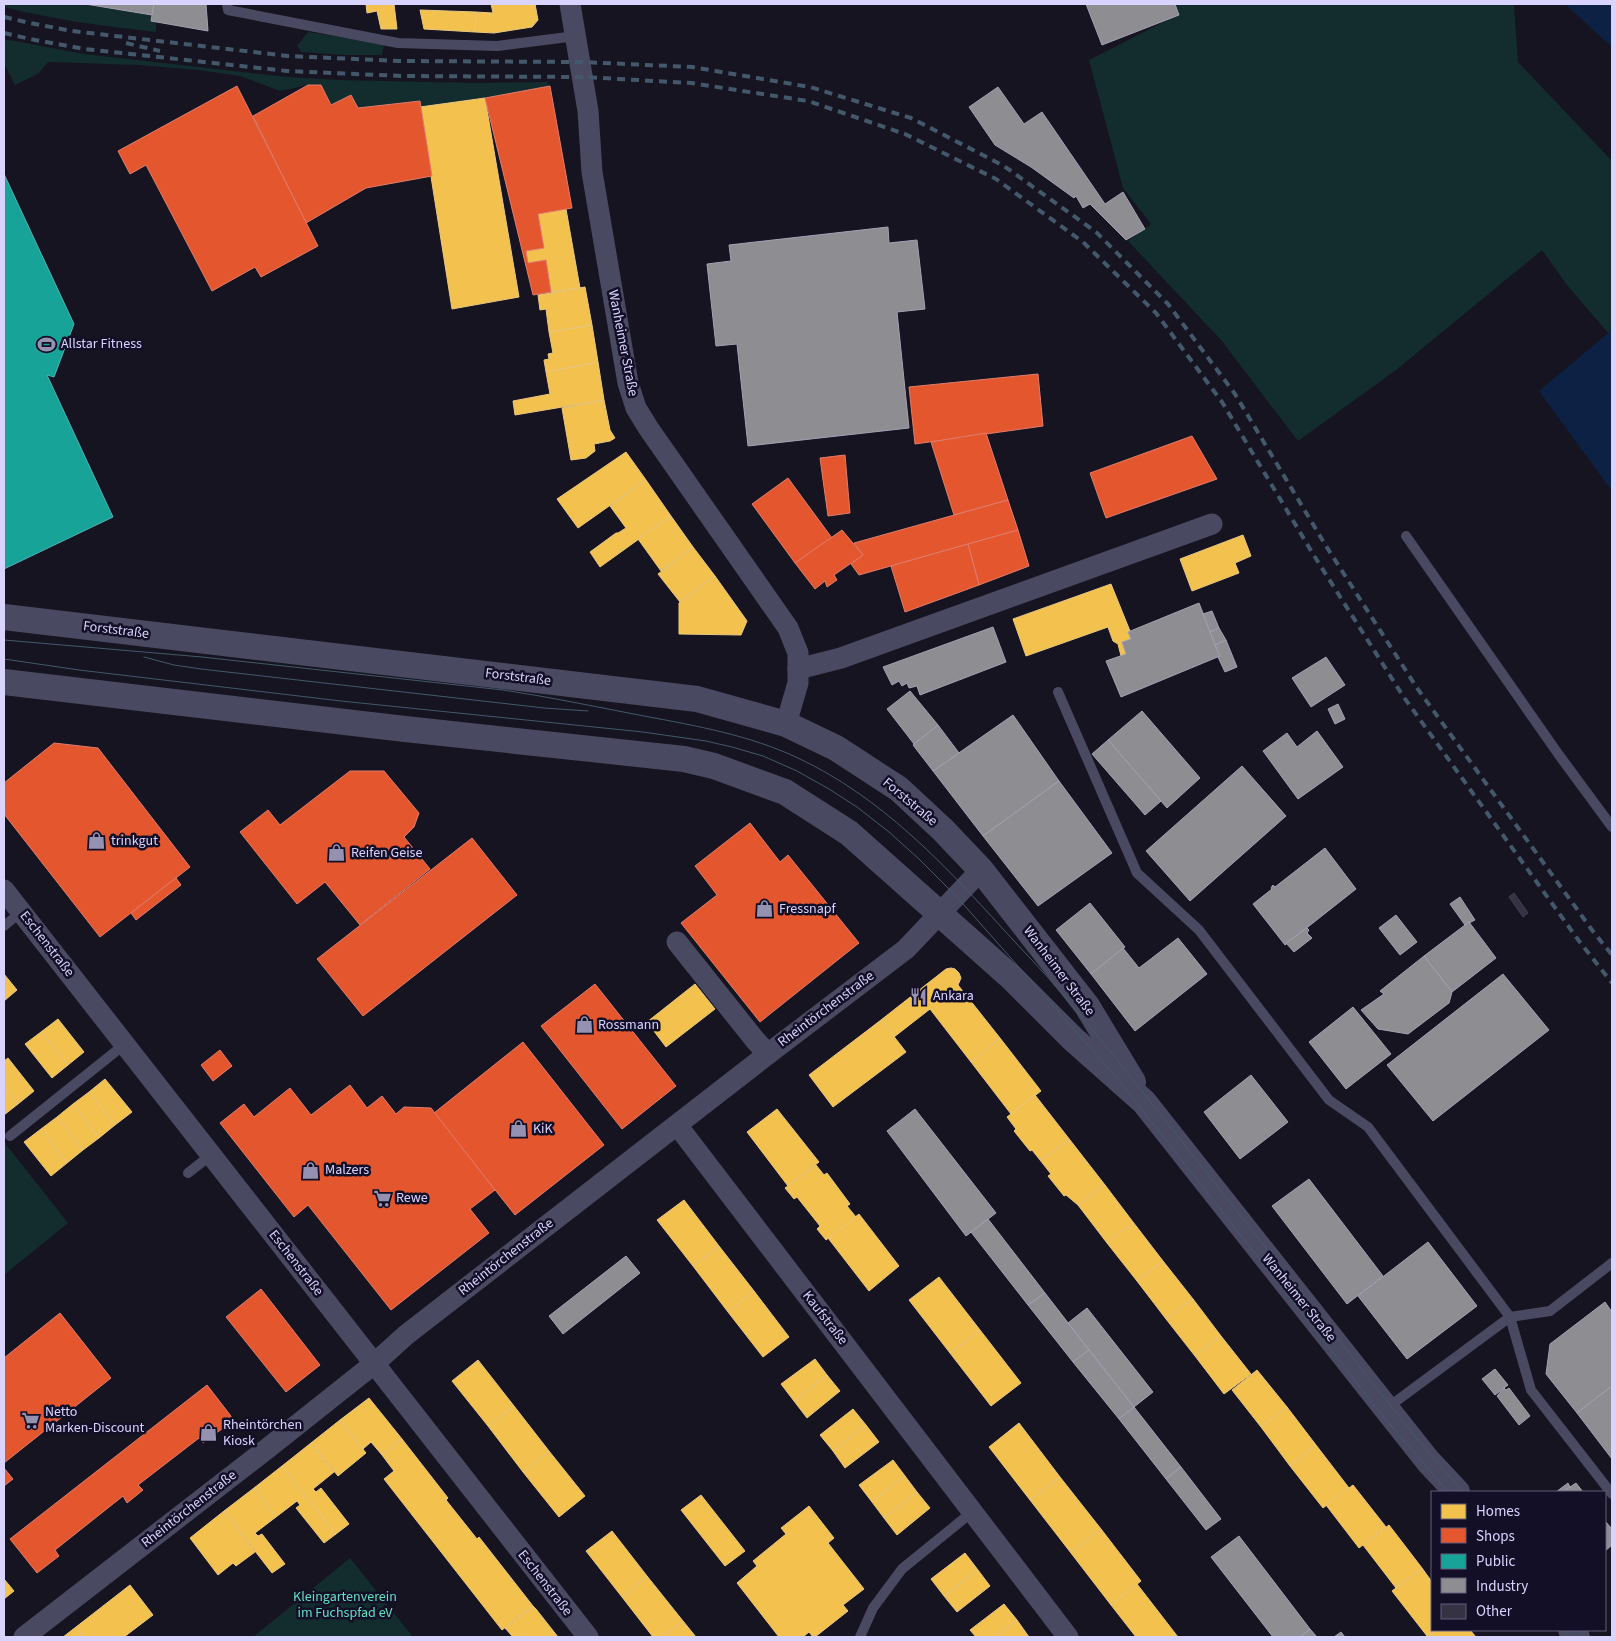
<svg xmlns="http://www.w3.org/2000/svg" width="1616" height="1641" viewBox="0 0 1616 1641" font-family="'Source Sans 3',sans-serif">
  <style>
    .green { fill: #132c2d }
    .water { fill: #0d2144 }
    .homes { fill: #f2c14e; stroke: #eac783 }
    .shops { fill: #e4572e; stroke: #e17c6d }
    .public { fill: #17a398; stroke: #51b2b7 }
    .industry { fill: #8d8d92; stroke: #a4a2b3 }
    .building { fill: #343243; stroke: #433f54 }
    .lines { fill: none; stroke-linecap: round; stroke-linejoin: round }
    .service { stroke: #4a4962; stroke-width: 10 }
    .minor { stroke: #4a4962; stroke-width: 21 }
    .tertiary { stroke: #4a4962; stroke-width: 26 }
    .tram { stroke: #43596b; stroke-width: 1 }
    .rail { stroke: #43596b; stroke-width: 4; stroke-dasharray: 8 6; stroke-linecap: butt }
    .labels { text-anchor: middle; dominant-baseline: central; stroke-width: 5; stroke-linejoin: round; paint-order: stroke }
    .street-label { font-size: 14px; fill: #d9d4ff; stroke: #130f26 }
    .poi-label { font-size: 14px; fill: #d9d4ff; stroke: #130f26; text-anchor: start }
    .park-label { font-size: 14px; fill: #5fe0c0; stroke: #130f26 }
  </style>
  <rect width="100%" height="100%" fill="#161421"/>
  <!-- green -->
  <g class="green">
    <path d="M4,4H79L152,15L151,21L156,22V32C105,26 54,20 4,7Z"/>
    <polygon points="1176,4 1514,4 1518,62 1612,161 1612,330 1608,333 1567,285 1542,250 1396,370 1298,441 1221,340 1128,241 1151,224 1123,188 1089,60 1179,14"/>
    <polygon points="308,32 384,44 382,55 343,55 301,52 297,46"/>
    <polygon points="4,39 84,54 288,77 340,80 475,83 547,82 550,86 485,98 420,107 419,101 358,108 350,95 331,105 321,85 308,85 280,91 240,76 198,70 138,65 48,62 39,73 15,85 4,63"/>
    <polygon points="4,1142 68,1223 4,1275"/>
    <polygon points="350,1558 413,1637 253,1637"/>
  </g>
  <!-- water -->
  <g class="water">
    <polygon points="1565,4 1612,4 1612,47"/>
    <polygon points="1612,330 1612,491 1539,391"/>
  </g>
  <!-- homes -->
  <g class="homes">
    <polygon points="366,4 394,4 397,29 381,29 377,11 367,13"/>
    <polygon points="491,4 535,4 538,20 532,27 494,33 475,32 476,12 493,13"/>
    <polygon points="420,10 476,12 475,32 424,29"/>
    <polygon points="485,98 519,297 452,309 420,107"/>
    <polygon points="566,209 580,288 551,292 546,260 528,263 526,251 544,248 538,214"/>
    <polygon points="585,287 592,325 549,332 546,309 540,310 538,295"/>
    <polygon points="592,325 598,362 546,372 544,360 549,359 548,354 553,353 549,332"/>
    <polygon points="598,362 604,400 515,415 513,401 550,394 546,372"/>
    <polygon points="604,400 610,430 615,438 610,441 594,444 595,451 586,458 571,460 562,408"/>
    <polygon points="626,452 646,480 578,528 557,499"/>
    <polygon points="646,480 671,516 600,567 590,552 616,533 618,533 626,528 610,506"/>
    <polygon points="671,516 693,547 661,571 638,539"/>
    <polygon points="1243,535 1251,556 1235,563 1239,573 1192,591 1180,559"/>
    <polygon points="693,547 715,576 680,602 658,574"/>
    <polygon points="715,576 747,621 741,635 679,634 679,603"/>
    <polygon points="1111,584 1130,631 1128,632 1131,639 1122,642 1126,654 1121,656 1118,644 1113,641 1108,627 1026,656 1013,619"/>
    <polygon points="951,968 955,969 959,973 961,978 958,985 1000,1038 971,1062 930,1009 894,1037 881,1020 946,969"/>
    <polygon points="4,974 17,990 4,1001"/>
    <polygon points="695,984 715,1009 666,1047 647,1022"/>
    <polygon points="58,1019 84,1052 68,1065 41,1032"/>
    <polygon points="881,1020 906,1052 833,1107 809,1075"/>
    <polygon points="41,1032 68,1065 52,1078 25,1044"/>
    <polygon points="1000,1038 1041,1091 1011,1114 971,1062"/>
    <polygon points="8,1058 34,1091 18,1104 4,1086 4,1061"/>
    <polygon points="105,1079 132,1112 115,1125 89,1092"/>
    <polygon points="4,1086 18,1104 4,1115"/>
    <polygon points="89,1092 115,1125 99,1138 73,1104"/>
    <polygon points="1035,1095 1070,1140 1040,1160 1032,1150 1030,1151 1014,1131 1016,1129 1007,1117"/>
    <polygon points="73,1104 99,1138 83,1150 57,1117"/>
    <polygon points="777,1109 819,1162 788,1186 747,1132"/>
    <polygon points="57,1117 83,1150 67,1163 41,1129"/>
    <polygon points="41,1129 67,1163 51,1176 24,1142"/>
    <polygon points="1070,1140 1105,1185 1078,1205 1066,1195 1064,1196 1048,1176 1051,1174 1040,1160"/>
    <polygon points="816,1165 824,1175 827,1173 850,1204 847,1206 856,1217 826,1240 817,1229 820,1226 797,1197 794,1199 785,1188"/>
    <polygon points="1105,1185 1133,1222 1107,1243 1078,1205"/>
    <polygon points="684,1200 719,1246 693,1266 657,1220"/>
    <polygon points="859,1214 899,1266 869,1291 828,1238"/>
    <polygon points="1133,1222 1163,1261 1137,1281 1107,1243"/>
    <polygon points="719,1246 754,1291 728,1312 693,1266"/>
    <polygon points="1163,1261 1193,1299 1166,1319 1137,1281"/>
    <polygon points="939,1277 980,1330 950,1353 909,1300"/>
    <polygon points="754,1291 789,1337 763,1357 728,1312"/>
    <polygon points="1193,1299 1221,1336 1195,1356 1166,1319"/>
    <polygon points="980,1330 1021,1383 991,1406 950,1353"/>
    <polygon points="1221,1336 1251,1374 1224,1394 1195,1356"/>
    <polygon points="815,1359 827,1375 794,1401 781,1384"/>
    <polygon points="478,1360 514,1406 488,1426 452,1381"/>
    <polygon points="1257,1370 1287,1407 1261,1427 1232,1390"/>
    <polygon points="827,1375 840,1391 807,1418 794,1401"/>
    <polygon points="369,1398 402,1439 382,1455 371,1442 363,1449 340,1420"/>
    <polygon points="514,1406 549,1451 523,1472 488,1426"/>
    <polygon points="1287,1407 1316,1445 1290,1466 1261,1427"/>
    <polygon points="853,1409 866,1425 833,1451 820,1435"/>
    <polygon points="340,1420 366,1453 338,1476 311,1443"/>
    <polygon points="1019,1423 1060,1477 1030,1500 989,1447"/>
    <polygon points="866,1425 879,1442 845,1468 833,1451"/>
    <polygon points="402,1439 448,1498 446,1500 477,1539 479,1537 533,1606 502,1630 384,1479 394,1471 382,1455"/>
    <polygon points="311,1443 334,1472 313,1489 316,1492 321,1488 349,1524 336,1534 282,1466"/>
    <polygon points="1316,1445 1349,1488 1323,1508 1290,1466"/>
    <polygon points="549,1451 585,1496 559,1517 523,1472"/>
    <polygon points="893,1460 905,1476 872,1502 859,1485"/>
    <polygon points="282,1466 336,1534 324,1543 296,1508 300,1505 297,1501 276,1517 254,1488"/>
    <polygon points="905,1476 917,1492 884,1518 872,1502"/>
    <polygon points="1060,1477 1101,1529 1071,1553 1030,1500"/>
    <polygon points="1353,1485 1386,1527 1359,1548 1326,1505"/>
    <polygon points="254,1488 276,1517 255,1533 258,1536 262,1534 285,1564 272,1573 224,1511"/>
    <polygon points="917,1492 930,1508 897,1535 884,1518"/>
    <polygon points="701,1495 745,1551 725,1566 681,1510"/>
    <polygon points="809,1506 834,1538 828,1543 864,1589 843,1605 848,1611 815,1637 813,1637 809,1632 803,1637 779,1637 737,1583 757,1566 753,1561 786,1534 781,1528"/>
    <polygon points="224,1511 255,1552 236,1566 233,1563 218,1575 190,1538"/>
    <polygon points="1389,1525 1422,1568 1396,1588 1363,1545"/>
    <polygon points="1101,1529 1141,1581 1111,1605 1071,1553"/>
    <polygon points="612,1531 647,1576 622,1597 586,1551"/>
    <polygon points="965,1553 978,1570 944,1596 931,1579"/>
    <polygon points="1422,1568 1432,1582 1432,1630 1436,1630 1427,1636 1392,1591"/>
    <polygon points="978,1570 990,1586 957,1612 944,1596"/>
    <polygon points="647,1576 683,1621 662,1637 653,1637 622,1597"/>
    <polygon points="4,1579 14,1591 4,1599"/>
    <polygon points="1137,1584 1178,1637 1136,1637 1111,1605"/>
    <polygon points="130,1585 153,1615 124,1637 84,1637 76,1627"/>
    <polygon points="1004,1604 1017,1620 995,1637 976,1637 970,1630"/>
    <polygon points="533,1606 536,1609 558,1637 513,1637 505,1628"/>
    <polygon points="1017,1620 1029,1637 995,1637"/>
    <polygon points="683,1621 696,1637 662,1637"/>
    <polygon points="76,1627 84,1637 63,1637"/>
    <polygon points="1436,1630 1470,1630 1476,1637 1426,1637"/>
  </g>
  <!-- shops -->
  <g class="shops">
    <polygon points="308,85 321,85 331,105 351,95 358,108 420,101 432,176 366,188 306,223 253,116"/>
    <polygon points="237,86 318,246 261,277 255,267 212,291 146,165 130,174 118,151"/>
    <polygon points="550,86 572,208 538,214 544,248 526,251 528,263 546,260 551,292 533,295 485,98"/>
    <polygon points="1038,374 1043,426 915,444 909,387"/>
    <polygon points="986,433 1008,500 954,515 931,442"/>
    <polygon points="1192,436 1217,479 1106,518 1090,473"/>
    <polygon points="845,455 850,513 828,516 820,458"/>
    <polygon points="788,478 832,538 795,563 752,504"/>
    <polygon points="1008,500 1018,530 859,575 851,564 863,555 854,543"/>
    <polygon points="842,530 863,555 834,575 837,580 827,587 825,581 815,589 795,563"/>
    <polygon points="1018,530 1029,566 979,585 968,544"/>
    <polygon points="968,544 979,585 905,612 891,566"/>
    <polygon points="54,743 98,748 190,867 100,937 4,814 4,783"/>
    <polygon points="350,771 384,771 419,813 414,827 404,837 430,869 360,925 325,882 297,904 240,832 268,810 280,825"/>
    <polygon points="750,823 780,862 788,855 859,943 760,1022 681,923 717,895 695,866"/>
    <polygon points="472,838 517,895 363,1016 317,959"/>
    <polygon points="176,878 181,885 136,920 131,913"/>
    <polygon points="595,984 676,1086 622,1129 541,1026"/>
    <polygon points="523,1042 604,1145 515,1215 434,1113"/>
    <polygon points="220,1050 232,1066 213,1081 201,1065"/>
    <polygon points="350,1085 367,1108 382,1096 396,1114 404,1107 431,1108 495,1190 470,1209 489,1233 391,1310 308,1205 294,1217 220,1123 244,1104 254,1117 290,1088 311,1115"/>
    <polygon points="261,1289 320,1365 286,1392 226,1317"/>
    <polygon points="60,1313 111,1378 4,1463 4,1358"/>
    <polygon points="207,1385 234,1420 203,1443 199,1438 138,1485 143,1490 127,1503 123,1496 55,1550 59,1556 37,1573 10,1539"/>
    <polygon points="4,1468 13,1479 4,1486"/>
  </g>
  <!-- public -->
  <polygon class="public" points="4,174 74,324 54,377 47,375 113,517 4,569"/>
  <!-- industry -->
  <g class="industry">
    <polygon points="85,4 154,4 152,15"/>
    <polygon points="154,4 206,4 208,31 151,21"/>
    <polygon points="1086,4 1175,4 1179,15 1102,45"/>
    <polygon points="998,87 1024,124 1042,112 1105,204 1123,192 1145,229 1126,240 1090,204 1083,208 1076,196 1074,198 1031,167 995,145 969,107"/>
    <polygon points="888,227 889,243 917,240 925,309 897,312 909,428 748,446 737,344 716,346 707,264 731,261 729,245"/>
    <polygon points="1199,603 1220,656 1121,697 1106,661 1126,654 1122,642 1131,639 1128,632"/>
    <polygon points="1212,611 1219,628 1210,632 1203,614"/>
    <polygon points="993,627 1006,662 920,695 917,686 909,688 907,683 902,686 899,681 892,685 883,667"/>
    <polygon points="1219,628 1226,640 1215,645 1210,632"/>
    <polygon points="1226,640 1237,667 1225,672 1218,657 1220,656 1215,645"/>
    <polygon points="1326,657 1345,685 1311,707 1292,678"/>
    <polygon points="910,691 938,725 914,744 887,709"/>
    <polygon points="1338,704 1345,719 1335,724 1328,709"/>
    <polygon points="1142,711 1200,778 1167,808 1108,740"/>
    <polygon points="1013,715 1059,781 983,836 933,771"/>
    <polygon points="938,725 959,753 933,771 913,745"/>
    <polygon points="1317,731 1343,767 1298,799 1263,751 1287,733 1297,747"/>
    <polygon points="1108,740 1161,801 1145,815 1092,754"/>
    <polygon points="1242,766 1286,816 1190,901 1146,851"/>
    <polygon points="1059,781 1112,853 1038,906 983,836"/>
    <polygon points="1325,848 1356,889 1285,945 1253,904 1272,889 1271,888 1273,885 1275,887"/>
    <polygon points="1460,897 1475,920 1465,925 1450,904"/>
    <polygon points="1090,903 1125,947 1091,974 1056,930"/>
    <polygon points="1396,915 1417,942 1400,955 1379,928"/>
    <polygon points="1469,922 1496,958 1452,992 1424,956"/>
    <polygon points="1307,928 1309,930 1307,933 1312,938 1294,952 1286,943"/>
    <polygon points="1178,938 1207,974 1135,1031 1091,974 1123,948 1139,968"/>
    <polygon points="1424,956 1452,992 1449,1003 1408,1034 1378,1029 1361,1010 1384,994 1380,991"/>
    <polygon points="1503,974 1549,1030 1433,1121 1387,1065"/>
    <polygon points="1353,1007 1391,1054 1346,1089 1309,1042"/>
    <polygon points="1251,1075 1288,1122 1240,1159 1204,1112"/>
    <polygon points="915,1109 996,1213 966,1236 887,1131"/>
    <polygon points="1309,1179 1383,1276 1347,1304 1272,1206"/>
    <polygon points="988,1219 1045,1293 1028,1305 971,1232"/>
    <polygon points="1428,1242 1477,1306 1407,1359 1358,1296"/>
    <polygon points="626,1256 640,1273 563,1334 549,1316"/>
    <polygon points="1045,1293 1089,1350 1073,1362 1028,1305"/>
    <polygon points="1605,1302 1612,1312 1612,1386 1577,1413 1546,1374 1550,1344"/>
    <polygon points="1087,1308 1153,1392 1134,1407 1068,1323"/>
    <polygon points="1089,1350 1134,1407 1119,1419 1073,1362"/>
    <polygon points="1495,1369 1508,1385 1495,1395 1482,1379"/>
    <polygon points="1612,1386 1612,1459 1577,1413"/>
    <polygon points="1504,1388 1506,1390 1509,1388 1530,1416 1519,1425 1497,1396"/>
    <polygon points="1134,1407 1181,1467 1166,1479 1119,1419"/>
    <polygon points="1181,1467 1221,1519 1206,1530 1166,1479"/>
    <polygon points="1568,1483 1570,1487 1563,1492 1556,1492"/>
    <polygon points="1576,1483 1583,1492 1563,1492 1570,1487"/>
    <polygon points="1605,1521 1612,1529 1612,1545 1605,1551"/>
    <polygon points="1239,1536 1310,1629 1300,1637 1273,1637 1211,1557"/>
    <polygon points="1310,1629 1317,1637 1300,1637"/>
    <polygon points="1341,1632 1345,1637 1334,1637"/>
  </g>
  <!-- building -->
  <polygon class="building" points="1514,893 1528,913 1523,917 1509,897"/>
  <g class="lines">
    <!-- service -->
    <g class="service">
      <polyline points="227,4 228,10 398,43 497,46 576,36"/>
      <polyline points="1406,536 1559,755 1612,827"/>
      <polyline points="1058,692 1137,873 1199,930 1329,1100 1368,1127 1510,1317 1387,1408"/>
      <polyline points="4,926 21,912"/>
      <polyline points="10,1136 125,1044"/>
      <polyline points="188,1173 211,1155"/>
      <polyline points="1612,1263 1550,1311 1510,1317 1531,1390 1612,1494"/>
      <polyline points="860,1637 873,1608 902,1569 972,1512"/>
    </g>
    <!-- minor -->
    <g class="minor">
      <polyline points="570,4 588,111 592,172 628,383 636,408 649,429 788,628 798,653 798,683 786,724"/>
      <polyline points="798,669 841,658 1212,524"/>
      <polyline points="4,890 588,1637"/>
      <polyline points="677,942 755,1040 768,1054"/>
      <polyline points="677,1125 1068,1637"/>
      <polyline points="24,1637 268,1448 375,1363 406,1335 768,1054 906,949 981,870"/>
    </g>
    <!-- tertiary -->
    <g class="tertiary">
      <polyline points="4,617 697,699 786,724 836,748 899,789 943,830 981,870 1087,1006 1133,1082"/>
      <polyline points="4,682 405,729 684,759 714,766 785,792 849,833 1012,978 1073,1039 1144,1102 1386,1408 1428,1461 1457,1492"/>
      <polyline points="1571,1630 1577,1637"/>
    </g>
    <!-- tram -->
    <g class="tram">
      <path d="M4,640L202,657L503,690C550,697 597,707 644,716C697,726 749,735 798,758C881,797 943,863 1003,929C1023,951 1044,972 1063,995C1098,1035 1131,1078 1165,1120C1240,1215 1315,1310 1390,1405L1433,1458L1464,1492"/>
      <polyline points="144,657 174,665 201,669 544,708 588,711"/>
      <polyline points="4,659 79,670 341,701 643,732 706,741 732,747 763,756 797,771 829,789 857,807 889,832 919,859 956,896 1117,1078 1382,1415 1448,1492"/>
      <polyline points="1563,1630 1568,1637"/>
      <polyline points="1579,1630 1585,1637"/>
    </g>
    <!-- rail -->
    <g class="rail">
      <polyline points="4,17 30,23 72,31 288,56 399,61 581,62 692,67 810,87 911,118 1004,166 1096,232 1168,304 1235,394 1326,546 1417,688 1592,930 1612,955"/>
      <polyline points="4,33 35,40 85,49 287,71 402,76 583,77 691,83 808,101 905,134 996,179 1083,242 1156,313 1222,402 1313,554 1403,696 1579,941 1612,983"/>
      <polyline points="126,43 160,51"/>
    </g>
  </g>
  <!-- icons -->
  <defs>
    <symbol id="stadium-bare" viewBox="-9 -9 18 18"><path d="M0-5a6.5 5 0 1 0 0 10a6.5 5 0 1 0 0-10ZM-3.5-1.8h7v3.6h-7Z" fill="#9591b1" stroke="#130f26" stroke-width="2.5" paint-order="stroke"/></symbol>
    <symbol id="shop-bare" viewBox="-9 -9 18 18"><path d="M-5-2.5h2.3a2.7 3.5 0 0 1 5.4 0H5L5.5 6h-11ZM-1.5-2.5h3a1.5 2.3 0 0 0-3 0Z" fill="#9591b1" stroke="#130f26" stroke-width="2.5" paint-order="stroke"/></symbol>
    <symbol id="restaurant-bare" viewBox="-9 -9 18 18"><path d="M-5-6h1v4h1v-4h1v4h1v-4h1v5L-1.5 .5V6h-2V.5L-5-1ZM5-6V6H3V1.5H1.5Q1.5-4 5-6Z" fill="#9591b1" stroke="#130f26" stroke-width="2.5" paint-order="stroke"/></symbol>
    <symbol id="supermarket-bare" viewBox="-9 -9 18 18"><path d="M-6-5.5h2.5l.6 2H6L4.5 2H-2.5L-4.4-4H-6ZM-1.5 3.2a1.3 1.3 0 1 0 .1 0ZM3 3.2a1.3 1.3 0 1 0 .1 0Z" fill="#9591b1" stroke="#130f26" stroke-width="2.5" paint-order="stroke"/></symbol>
  </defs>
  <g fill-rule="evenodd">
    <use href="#stadium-bare" x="34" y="332" width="25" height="25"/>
    <use href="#shop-bare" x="84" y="828" width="25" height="25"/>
    <use href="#shop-bare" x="324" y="840" width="25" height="25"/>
    <use href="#shop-bare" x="752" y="896" width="25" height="25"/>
    <use href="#restaurant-bare" x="906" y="984" width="25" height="25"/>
    <use href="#shop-bare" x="572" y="1012" width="25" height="25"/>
    <use href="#shop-bare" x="506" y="1116" width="25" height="25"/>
    <use href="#shop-bare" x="298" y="1158" width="25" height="25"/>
    <use href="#supermarket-bare" x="370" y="1186" width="25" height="25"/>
    <use href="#supermarket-bare" x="18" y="1408" width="25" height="25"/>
    <use href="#shop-bare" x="196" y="1420" width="25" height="25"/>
  </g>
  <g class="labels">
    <!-- street labels -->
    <g class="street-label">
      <text transform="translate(623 343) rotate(79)">Wanheimer Straße</text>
      <text transform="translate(116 630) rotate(7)">Forststraße</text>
      <text transform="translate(518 677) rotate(7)">Forststraße</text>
      <text transform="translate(910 802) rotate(40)">Forststraße</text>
      <text transform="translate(47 944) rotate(52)">Eschenstraße</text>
      <text transform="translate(1059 971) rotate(53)">Wanheimer Straße</text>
      <text transform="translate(826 1009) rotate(-37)">Rheintörchenstraße</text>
      <text transform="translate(506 1257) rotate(-38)">Rheintörchenstraße</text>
      <text transform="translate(296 1263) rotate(52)">Eschenstraße</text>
      <text transform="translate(1299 1298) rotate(51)">Wanheimer Straße</text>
      <text transform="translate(825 1318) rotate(52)">Kaufstraße</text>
      <text transform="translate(189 1509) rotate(-38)">Rheintörchenstraße</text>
      <text transform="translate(545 1583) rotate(52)">Eschenstraße</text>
    </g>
    <!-- poi labels -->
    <g class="poi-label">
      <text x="61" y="344">Allstar Fitness</text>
      <text x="111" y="841">trinkgut</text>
      <text x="351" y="853">Reifen Geise</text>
      <text x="779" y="909">Fressnapf</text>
      <text x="933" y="996">Ankara</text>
      <text x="598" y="1025">Rossmann</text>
      <text x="533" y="1129">KiK</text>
      <text x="325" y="1170">Malzers</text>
      <text x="396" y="1198">Rewe</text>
      <text x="45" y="1412">Netto<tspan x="45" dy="16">Marken-Discount</tspan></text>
      <text x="223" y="1425">Rheintörchen<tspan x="223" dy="16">Kiosk</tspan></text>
    </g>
    <!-- park labels -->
    <g class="park-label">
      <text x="345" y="1597">Kleingartenverein<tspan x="345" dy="16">im Fuchspfad eV</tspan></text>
    </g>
  </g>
  <!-- border -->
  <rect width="1616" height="1641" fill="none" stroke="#d9d4ff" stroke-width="10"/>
  <!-- legend -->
  <rect x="1431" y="1491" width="175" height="140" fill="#130f26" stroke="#625e7d"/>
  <rect x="1441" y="1504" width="25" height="15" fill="#f2c14e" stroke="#625e7d"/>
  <text x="1476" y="1516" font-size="15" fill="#d9d4ff">Homes</text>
  <rect x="1441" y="1528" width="25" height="15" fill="#e4572e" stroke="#625e7d"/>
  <text x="1476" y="1541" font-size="15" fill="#d9d4ff">Shops</text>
  <rect x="1441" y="1554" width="25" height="15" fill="#17a398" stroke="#625e7d"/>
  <text x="1476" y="1566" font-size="15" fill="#d9d4ff">Public</text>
  <rect x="1441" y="1578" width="25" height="15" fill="#8d8d92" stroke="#625e7d"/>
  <text x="1476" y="1591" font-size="15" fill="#d9d4ff">Industry</text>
  <rect x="1441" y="1604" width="25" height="15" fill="#343243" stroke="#625e7d"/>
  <text x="1476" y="1616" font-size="15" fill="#d9d4ff">Other</text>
</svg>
